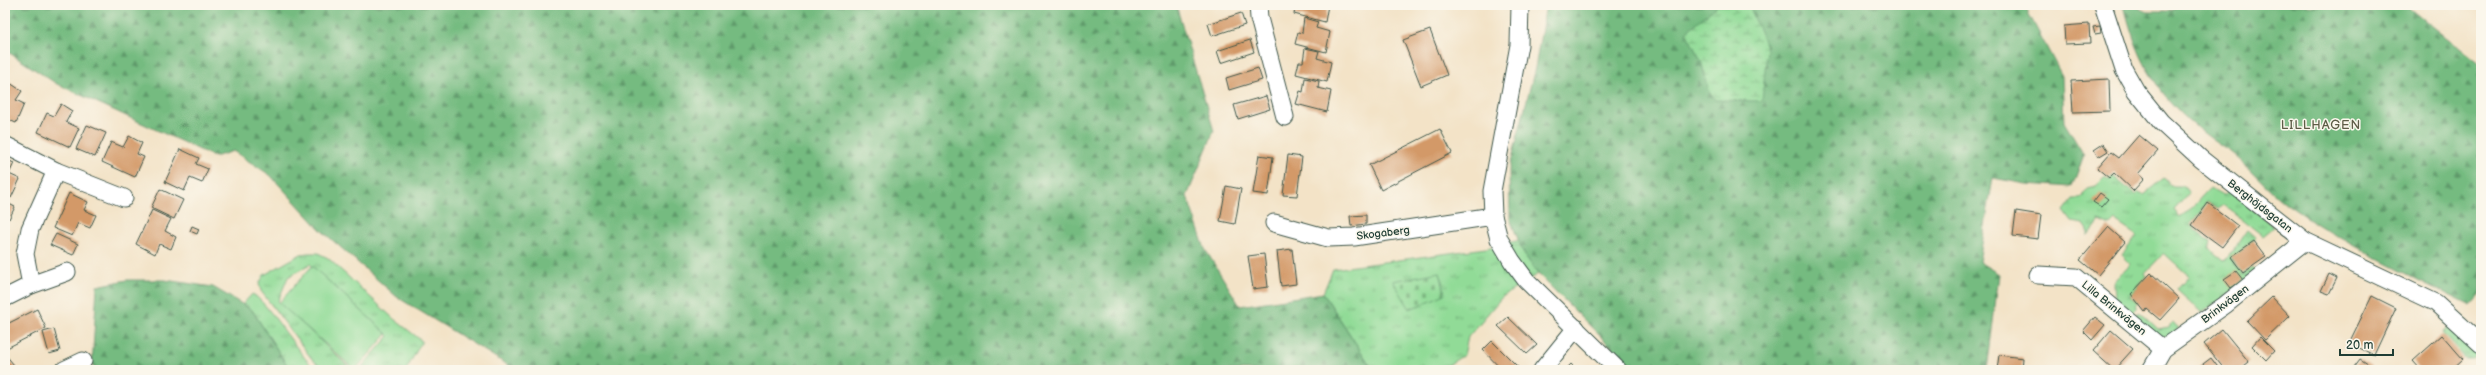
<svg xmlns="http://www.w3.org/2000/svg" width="2486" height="375" viewBox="0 0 2486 375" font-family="'Balsamiq Sans',sans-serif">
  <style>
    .grass { fill: url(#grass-tufts); stroke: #588c66 }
    .forest { fill: url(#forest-firs); stroke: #4a7c5a }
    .wetland { fill: url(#wetland-marsh); stroke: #588c66 }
    .cemetery { fill: url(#cemetery-stones); stroke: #588c66 }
    .pitch { fill: #91db97; stroke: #588c66 }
    .building { fill: #d39968 }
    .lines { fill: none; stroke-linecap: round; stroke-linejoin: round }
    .minor-casing { stroke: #3f564a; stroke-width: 19 }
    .minor { stroke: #fff; stroke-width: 17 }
    .labels { text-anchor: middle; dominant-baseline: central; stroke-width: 3; stroke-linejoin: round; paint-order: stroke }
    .street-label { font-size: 11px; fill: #1f3d34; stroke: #fbf7ec }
    .quarter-label { font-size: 13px; letter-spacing: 1px; fill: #5e5d46; stroke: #fbf7ec }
  </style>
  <defs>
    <pattern id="grass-tufts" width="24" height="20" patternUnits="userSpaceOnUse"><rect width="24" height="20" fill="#91db97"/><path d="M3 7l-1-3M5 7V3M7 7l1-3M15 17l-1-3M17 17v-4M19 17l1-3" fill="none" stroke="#76b37c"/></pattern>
    <pattern id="forest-firs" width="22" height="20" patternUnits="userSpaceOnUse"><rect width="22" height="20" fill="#74bb80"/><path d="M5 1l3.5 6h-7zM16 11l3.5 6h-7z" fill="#5f996a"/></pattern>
    <pattern id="wetland-marsh" width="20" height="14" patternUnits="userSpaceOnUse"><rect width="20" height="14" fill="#91db97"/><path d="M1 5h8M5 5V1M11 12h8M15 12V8" fill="none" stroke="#76b37c"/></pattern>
    <pattern id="cemetery-stones" width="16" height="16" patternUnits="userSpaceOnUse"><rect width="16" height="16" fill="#91db97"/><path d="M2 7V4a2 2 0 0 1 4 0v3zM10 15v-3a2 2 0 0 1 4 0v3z" fill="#76b37c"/></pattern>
  </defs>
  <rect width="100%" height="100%" fill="#fbf7ec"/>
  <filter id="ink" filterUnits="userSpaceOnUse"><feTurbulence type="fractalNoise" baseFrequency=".025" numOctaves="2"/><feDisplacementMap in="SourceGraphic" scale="8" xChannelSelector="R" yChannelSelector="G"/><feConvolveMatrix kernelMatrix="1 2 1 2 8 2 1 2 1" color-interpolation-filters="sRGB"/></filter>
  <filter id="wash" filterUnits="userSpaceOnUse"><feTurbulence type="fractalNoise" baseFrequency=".012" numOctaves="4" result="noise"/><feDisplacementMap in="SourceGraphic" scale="16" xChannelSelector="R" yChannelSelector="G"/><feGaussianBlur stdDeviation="0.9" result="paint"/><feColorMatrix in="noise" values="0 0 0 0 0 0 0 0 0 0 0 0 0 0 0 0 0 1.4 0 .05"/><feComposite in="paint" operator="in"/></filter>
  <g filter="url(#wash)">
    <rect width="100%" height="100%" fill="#f3e3c7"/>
    <!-- grass -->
    <g class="grass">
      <path d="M2113,176L2135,195L2138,192L2144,194L2164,178L2171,186H2183L2189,193L2174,210L2180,218C2192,210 2199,198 2210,188L2218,193L2225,194L2229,190L2274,227L2263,236L2224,205L2218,209L2207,202L2190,225L2211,242L2209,248L2224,260L2227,259L2247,230L2256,238L2231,258L2243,275L2252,268L2258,274L2202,313L2177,290L2189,276L2164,253L2145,273L2147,276L2130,295L2138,302L2135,305L2137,308L2132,313L2115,297L2114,282L2131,264L2122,255L2137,236L2115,221L2110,226L2099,221L2088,235V230L2084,224L2072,222L2064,211L2073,199H2080L2088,188L2096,186L2105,177L2109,180Z"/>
      <polygon points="1520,240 1524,254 1538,274 1502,297 1468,337 1464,355 1440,370 1373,370 1323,293 1333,269 1486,248"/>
      <polygon points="308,253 318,253 328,258 394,319 422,341 406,370 359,370 389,336 310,264 288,277 278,301 352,370 324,370 312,359 261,291 259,284 264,275 301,254"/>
      <path d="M252,294C265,298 300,357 316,370H290L252,310L243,304Z"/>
      <polygon points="2139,312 2157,329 2169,327 2172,322 2179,328 2170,338 2157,336 2135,317"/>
      <polygon points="2451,325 2477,351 2478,356 2473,359 2465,359 2442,333"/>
    </g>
    <!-- forest -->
    <g class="forest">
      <polygon points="5,5 1176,5 1214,131 1187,196 1205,249 1240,306 1323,293 1373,370 516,370 397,297 321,230 270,175 233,151 215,157 57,84 5,50"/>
      <polygon points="1546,5 1718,5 1686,32 1701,61 1709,90 1750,7 1738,5 2024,5 2062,76 2064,122 2084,155 2072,187 2026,184 1993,178 1979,262 1999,274 1987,370 1637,370 1608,344 1538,274 1524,254 1510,219 1509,170 1535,68"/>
      <path d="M2124,5H2136L2147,11H2173L2178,5H2406L2481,65V295L2471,306C2412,276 2345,245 2291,207C2270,192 2253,171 2233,154C2220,144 2206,136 2194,125C2154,91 2136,55 2124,5Z"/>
      <polygon points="127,280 165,280 213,287 252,310 290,370 96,370 92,366 97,286"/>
    </g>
    <!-- wetland -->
    <polygon class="wetland" points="1718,5 1750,7 1767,49 1762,101 1715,100 1709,90 1701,61 1686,32"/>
    <!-- cemetery -->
    <polygon class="cemetery" points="1440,272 1445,294 1410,309 1393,281"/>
    <!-- pitch -->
    <polygon class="pitch" points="312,266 387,334 355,370 279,303"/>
    <g id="blocks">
      <!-- building -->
      <g class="building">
        <polygon points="1296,5 1328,5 1325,22 1294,14"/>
        <polygon points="1241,13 1245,25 1212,36 1208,24"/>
        <polygon points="1304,18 1318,22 1316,28 1330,32 1326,52 1295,44 1298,32 1302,33"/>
        <polygon points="2089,24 2090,43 2065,44 2064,26"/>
        <polygon points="2100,26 2101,33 2095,34 2093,27"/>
        <polygon points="1430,30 1447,75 1421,86 1403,40"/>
        <polygon points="1250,40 1254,52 1221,63 1217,51"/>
        <polygon points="1305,48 1319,51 1317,58 1331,62 1327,82 1296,74 1299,62 1303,62"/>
        <polygon points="1258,68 1262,80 1229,90 1226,78"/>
        <polygon points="1305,78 1319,81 1318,88 1331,91 1327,112 1296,104 1300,91 1303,92"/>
        <polygon points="2109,79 2110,111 2073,112 2071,81"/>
        <polygon points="10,83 22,91 16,100 24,104 16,123 5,118 5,91"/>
        <polygon points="1266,96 1270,109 1238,119 1234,105"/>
        <polygon points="61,104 72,111 66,122 79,128 70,147 38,132 47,113 54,116"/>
        <polygon points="87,125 106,133 95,157 76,149"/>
        <polygon points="1440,129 1452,153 1381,190 1369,165"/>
        <polygon points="2139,135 2158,151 2138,174 2144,179 2133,191 2114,173 2109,178 2097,168 2111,152 2119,158"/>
        <polygon points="129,136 142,143 137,154 144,157 135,177 102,162 111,142 123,147"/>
        <polygon points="2103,144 2108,151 2098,157 2094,150"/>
        <polygon points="180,149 199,158 196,164 208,169 202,183 190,178 184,191 165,182"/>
        <polygon points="1259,155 1273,157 1268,195 1253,193"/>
        <polygon points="1288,155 1302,157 1297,196 1283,195"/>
        <polygon points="5,159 14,163 9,174 20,179 11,198 5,195"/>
        <polygon points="1226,186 1241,189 1235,224 1220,221"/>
        <polygon points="160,189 183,200 174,219 151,208"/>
        <polygon points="69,193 88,202 84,210 96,215 90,228 78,223 72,236 53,228"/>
        <polygon points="2100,193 2108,199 2101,207 2093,202"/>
        <polygon points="5,202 15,207 9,219 5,217"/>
        <polygon points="2208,203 2238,226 2222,247 2192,225"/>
        <polygon points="152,210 171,219 165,231 176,237 171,249 159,244 155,254 136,244"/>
        <polygon points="2016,211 2041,215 2038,239 2013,236"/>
        <polygon points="1366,215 1366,224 1351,226 1350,216"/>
        <polygon points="192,226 199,229 197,234 190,231"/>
        <polygon points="2108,227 2125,242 2098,275 2080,260"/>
        <polygon points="56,234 78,244 73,255 50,245"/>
        <polygon points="2254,241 2266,257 2243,273 2231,257"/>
        <polygon points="1292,249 1296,284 1281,286 1277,251"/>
        <polygon points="1264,254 1268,287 1253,289 1248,256"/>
        <polygon points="2236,271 2243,280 2231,288 2224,279"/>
        <polygon points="2151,273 2179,299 2160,320 2147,309 2145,312 2131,294"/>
        <polygon points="2329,274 2337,278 2329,294 2321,291"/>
        <polygon points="2372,296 2396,308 2374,355 2349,343"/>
        <polygon points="2272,297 2290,316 2265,340 2247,321"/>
        <polygon points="37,309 46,328 5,349 5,325"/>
        <polygon points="1508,317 1537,345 1527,354 1498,326"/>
        <polygon points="2095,317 2105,325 2092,340 2083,331"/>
        <polygon points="54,329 60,351 49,354 43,332"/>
        <polygon points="2222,329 2249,362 2239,370 2225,370 2204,344"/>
        <polygon points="2111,330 2133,349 2114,370 2093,351"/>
        <polygon points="2442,335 2463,359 2451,370 2444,368 2421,370 2413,361"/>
        <polygon points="2260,337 2274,351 2266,360 2252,346"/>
        <polygon points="1492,341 1520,369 1519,370 1502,370 1483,350"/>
        <polygon points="5,354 18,370 5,370"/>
        <polygon points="1999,355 2023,358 2022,370 1997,370"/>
        <polygon points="2211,358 2220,370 2201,370 2199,367"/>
        <polygon points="2360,359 2371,366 2368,370 2358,370 2354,367"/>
        <polygon points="1571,364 1577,370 1565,370"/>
      </g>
    </g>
  </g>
  <g filter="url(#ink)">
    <use href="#blocks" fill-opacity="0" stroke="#3f564a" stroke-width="1"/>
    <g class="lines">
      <defs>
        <g id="minor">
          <polyline points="1258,5 1259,18 1285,117"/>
          <polyline points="1520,5 1519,45 1492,191 1493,216 1499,239 1512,261 1526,280 1618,370"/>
          <polyline points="2103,5 2124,70 2136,91 2161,122 2201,159 2305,241 2436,303 2481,344"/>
          <polyline points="5,145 56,171 30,229 25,254 31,285"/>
          <polyline points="56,171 124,198"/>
          <polyline points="1274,223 1328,238 1354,237 1493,216"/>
          <polyline points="2038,275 2076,277 2163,349"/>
          <polyline points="5,298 31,285 67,272"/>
          <polyline points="64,370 83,361"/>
          <polyline points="1542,370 1576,328"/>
          <polyline points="2151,370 2163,349 2225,305 2305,241"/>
        </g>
      </defs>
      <!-- minor casing -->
      <use href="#minor" class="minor-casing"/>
      <!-- minor -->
      <use href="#minor" class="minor"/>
    </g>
  </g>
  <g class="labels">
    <!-- street labels -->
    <g class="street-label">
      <text transform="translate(2260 206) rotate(38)">Berghöjdsgatan</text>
      <text transform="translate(1383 233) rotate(-7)">Skogaberg</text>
      <text transform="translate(2225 304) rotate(-37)">Brinkvägen</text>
      <text transform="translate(2114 308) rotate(39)">Lilla Brinkvägen</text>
    </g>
    <!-- quarter labels -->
    <g class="quarter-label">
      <text x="2321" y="125">LILLHAGEN</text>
    </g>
  </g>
  <!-- margin -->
  <rect width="2486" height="375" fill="none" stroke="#fbf7ec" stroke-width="20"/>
  <!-- scale -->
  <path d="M2340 349v6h53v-6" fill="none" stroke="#1f3d34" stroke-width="2"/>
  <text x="2346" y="349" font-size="12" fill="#1f3d34" stroke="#fbf7ec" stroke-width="3" paint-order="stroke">20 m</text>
</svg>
